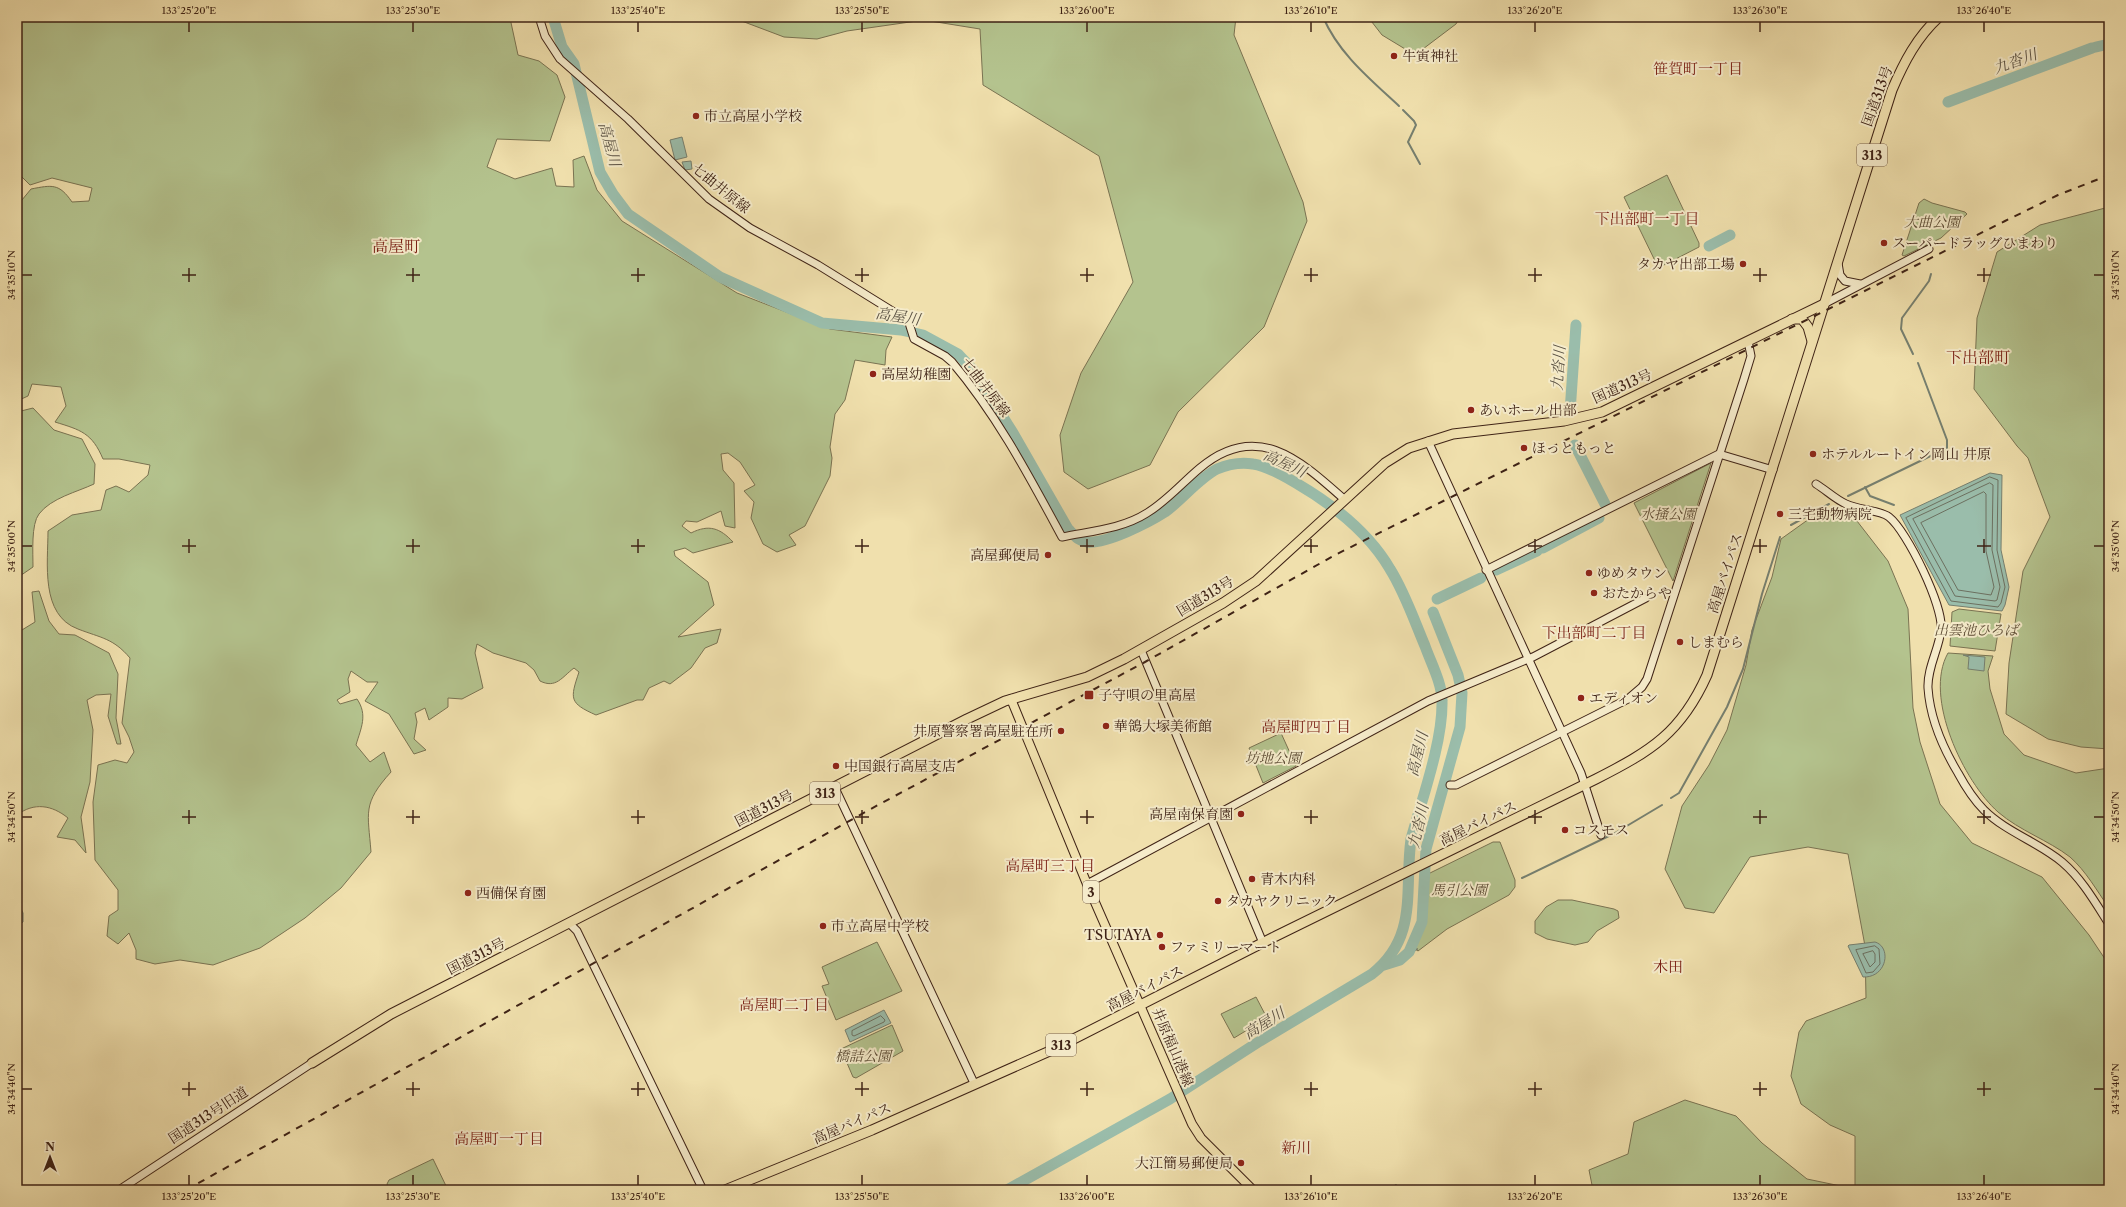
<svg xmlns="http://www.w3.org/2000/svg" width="2126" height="1207" viewBox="0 0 2126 1207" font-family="'Libre Caslon Text','Noto Serif JP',serif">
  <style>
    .green { fill: #b4c38e; stroke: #7a7352 }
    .water { fill: #9abdab; stroke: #767f6f }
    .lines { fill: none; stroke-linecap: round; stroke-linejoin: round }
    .shore { stroke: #6c7060; stroke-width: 1 }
    .stream { stroke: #767f6f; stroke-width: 2 }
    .river { stroke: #9abdab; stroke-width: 11 }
    .secondary-casing { stroke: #3f2316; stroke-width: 9 }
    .primary-casing { stroke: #3f2316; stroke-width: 10 }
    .highway-casing { stroke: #3f2316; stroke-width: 11 }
    .secondary { stroke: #f5ebca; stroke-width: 7 }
    .primary { stroke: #f0e0ad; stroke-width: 8 }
    .highway { stroke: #f0e0ad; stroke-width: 9 }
    .rail { stroke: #3f2316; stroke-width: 2; stroke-dasharray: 7 7; stroke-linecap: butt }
    .ticks { fill: none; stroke: #3f2316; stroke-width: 1.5 }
    .poi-dot { fill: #8f2418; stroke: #f5ebca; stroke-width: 1.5 }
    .labels { text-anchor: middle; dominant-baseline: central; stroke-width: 4; stroke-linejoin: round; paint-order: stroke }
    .shield { fill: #f5ebca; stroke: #765f4c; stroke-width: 1 }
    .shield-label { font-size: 13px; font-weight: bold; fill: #3f2316 }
    .poi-label { font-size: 14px; fill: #3f2316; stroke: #f5ebca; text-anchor: start }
    .street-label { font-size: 14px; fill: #3f2316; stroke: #f5ebca }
    .park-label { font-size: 14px; font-style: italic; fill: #5c4b34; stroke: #f5ebca }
    .water-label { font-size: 15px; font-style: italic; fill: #5a5143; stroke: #f5ebca }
    .neighbourhood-label { font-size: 15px; fill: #7a1f14; stroke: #f5ebca }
    .quarter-label { font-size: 16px; fill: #7a1f14; stroke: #f5ebca }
    .neatline { fill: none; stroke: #3f2316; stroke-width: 1.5 }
    .ticks-label { font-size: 10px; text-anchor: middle; fill: #3f2316 }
  </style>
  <rect width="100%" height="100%" fill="#f0e0ad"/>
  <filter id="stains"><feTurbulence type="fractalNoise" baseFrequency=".005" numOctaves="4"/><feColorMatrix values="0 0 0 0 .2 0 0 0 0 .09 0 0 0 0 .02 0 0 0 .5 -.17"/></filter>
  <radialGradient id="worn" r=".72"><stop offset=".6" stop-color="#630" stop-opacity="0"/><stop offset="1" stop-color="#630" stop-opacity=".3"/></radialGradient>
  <!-- green -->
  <g class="green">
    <path d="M17,17H514L510,18L518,55L539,61L557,75L565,97L550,141L497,139L487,167L515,179L552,168L556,186L574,187L573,160L584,156L597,190L622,221L737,293L830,329L892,337L886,350L885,365L855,360L845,400L835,414L830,447L832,458L830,476L805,526L789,535L796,545L777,552L763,544L751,518L754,502L744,491L755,485L740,462L728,453L721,454L723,470L734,483L735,528L725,526L721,511L697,522L686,521L682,526L691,533C709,524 720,528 733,542L693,553L685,548L674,551L675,556L708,582L714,605L678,637L721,629L717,643L705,648L691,668L670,684L664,681L649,688L643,700H637L596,715C569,703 570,699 579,672L574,668C562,677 556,689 540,681L534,670L526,663L493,653L477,644L475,653L483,688L462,699L448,698V707L429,720L425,708L415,713L417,722L414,739L426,750L414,754L389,714L365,701L378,682H367L351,671L348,679L350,692L337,700L340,704L357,699C368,715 361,728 356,745L370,762L384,752L391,772C362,804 368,812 371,852L341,888L305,918L260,948L213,965L180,960L155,964L136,959V950L129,933L118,944L107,936L109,916L118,910V890L95,860L93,802L98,765L115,760L127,763L134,752L129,737L122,723L130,658C113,638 101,638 78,629C40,615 48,563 48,531L72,515L101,510L106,490L116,486L129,492L148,475L150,465L119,459H103C92,433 81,430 55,422L66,406L61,387L32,384L28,396L17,401V206L31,189C52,185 59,183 72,202L89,201L92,188L52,178L30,185L17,172Z"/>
    <polygon points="736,17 1236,17 1234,35 1303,202 1307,221 1264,327 1178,412 1150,465 1088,489 1064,472 1060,435 1081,373 1133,282 1099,156 983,85 980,29 924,20 847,31 817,39 784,37 739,20"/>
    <polygon points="1368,17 1460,17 1456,24 1415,55 1382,35"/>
    <polygon points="1667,175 1699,243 1699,247 1660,267 1658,267 1624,197"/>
    <polygon points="1924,199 1932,203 1965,212 1967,214 1941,238 1904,256 1902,255 1919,203"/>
    <polygon points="2109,207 2109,749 2081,747 2048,739 2006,714 2009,663 2023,571 2050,517 2028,458 2017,446 1974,389 1977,318 1997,252 2040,225"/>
    <path d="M33,408L54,430L82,439L95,464L94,484C77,492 51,498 39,514C31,524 33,553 33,567L17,578V412Z"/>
    <polygon points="1711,463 1673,581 1634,503"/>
    <polygon points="1816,514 1857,521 1888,561 1908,609 1913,708 1920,742 1940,804 1972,843 2042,877 2089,935 2109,965 2109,1190 1593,1190 1589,1170 1628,1154 1634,1122 1685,1100 1736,1116 1762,1143 1807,1179 1855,1189 1855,1136 1830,1125 1801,1104 1791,1076 1799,1032 1806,1021 1866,998 1865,946 1848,854 1808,847 1750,857 1714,913 1685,908 1665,869 1682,806 1709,765 1727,730 1746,665 1752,630 1772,577 1781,539"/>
    <path d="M39,591L49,621L59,634L75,635L109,653L118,674L116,718L121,744H117L108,716L111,694L96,695L87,700L93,730L90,782L81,817L86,853L75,840L57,837L68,818C52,805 34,802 17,815V633L35,622L32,592Z"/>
    <polygon points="1959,609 2001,614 1995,651 1950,646 1952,612"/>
    <path d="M1948,653L1993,656L1988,671L1990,689L2004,734L2024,755L2076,773L2109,768V908C2097,891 2086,871 2070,857C2048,840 2020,831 1998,812C1964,782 1923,697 1948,653Z"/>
    <polygon points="1281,733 1296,766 1263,783 1249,748"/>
    <path d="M1493,842H1500L1515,880V887L1509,895L1447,929L1418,951L1414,948C1429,925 1427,901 1428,874Z"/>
    <polygon points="1558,900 1572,900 1614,909 1618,911 1619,918 1597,931 1588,942 1575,945 1547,939 1535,933 1535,921 1546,907"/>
    <polygon points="877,942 902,991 836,1020 822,986 829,984 822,967"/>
    <polygon points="1256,997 1267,1018 1234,1038 1221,1014"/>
    <polygon points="892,1025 903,1051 856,1078 853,1077 841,1049"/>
    <polygon points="433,1159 448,1190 389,1190 387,1184 389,1180"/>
  </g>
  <!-- water -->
  <g class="water">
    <polygon points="682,137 687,157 675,160 670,140"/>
    <polygon points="691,161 692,169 685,170 682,162"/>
    <polygon points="1990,473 2002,475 2001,550 2009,587 2005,605 2002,611 1949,605 1900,515"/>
    <polygon points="1963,655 1985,657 1984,671 1968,669 1969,657"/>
    <polygon points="17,900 23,913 23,922 17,927"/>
    <path d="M1875,942C1892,947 1887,978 1863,977L1848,946L1849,945Z"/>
    <polygon points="884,1010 891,1023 850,1042 845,1030"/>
  </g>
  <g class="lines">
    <!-- shore -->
    <g class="shore">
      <polygon points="1990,477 1998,480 1997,550 2005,587 2001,603 1998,607 1951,601 1906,518"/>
      <polygon points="1990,483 1993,485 1992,550 2000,587 1997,600 1995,601 1955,596 1913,519"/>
      <polygon points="1984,492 1986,494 1986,551 1994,587 1991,595 1958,590 1921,523"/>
      <polygon points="1875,946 1879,949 1880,964 1873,972 1866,973 1856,950"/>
      <polygon points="1873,951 1875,954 1875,962 1870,967 1863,954"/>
      <polygon points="881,1016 885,1020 884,1022 854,1036 852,1035 852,1031"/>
    </g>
    <!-- stream -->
    <g class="stream">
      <path d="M1323,17C1339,54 1370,79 1399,106"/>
      <polyline points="1403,110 1414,121 1416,125 1408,142 1420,164"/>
      <polyline points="1913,354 1901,329 1902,318 1929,281 1931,274"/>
      <polyline points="1865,487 1870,496 1894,505"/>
      <polyline points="1848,496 1947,448 1947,440 1918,363"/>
      <polyline points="1791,525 1829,504"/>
      <polyline points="1671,798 1679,793 1727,707 1743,669 1762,594 1780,537"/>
      <polyline points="1522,878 1615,833 1662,805"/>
      <polyline points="1405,956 1417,949"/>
      <polyline points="1389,1190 1396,1185"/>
    </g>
    <!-- river -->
    <g class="river">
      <path d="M553,17L562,47L574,64L600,172L613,194L628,214L720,277L822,323L901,330L923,335L958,354L973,370L1013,433L1068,529C1074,535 1078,541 1087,542C1106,544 1148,523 1165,512C1183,499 1198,479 1217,469C1229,464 1241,462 1253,464C1268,466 1284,476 1296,483C1332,504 1369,533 1390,569C1405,593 1414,620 1425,646C1431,663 1442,683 1442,701C1443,741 1422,799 1411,839C1404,890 1419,937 1372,974L1260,1041L1170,1099L1007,1190"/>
      <polyline points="2096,47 2109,44"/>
      <polyline points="1948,102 2092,48"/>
      <polyline points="1709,246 1730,235"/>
      <polyline points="1570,412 1576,325"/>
      <polyline points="1575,445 1605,504"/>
      <polyline points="1543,548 1599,518"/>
      <polyline points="1496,570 1537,551"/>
      <polyline points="1437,599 1481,578"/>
      <polyline points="1384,965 1400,960 1409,952 1422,922 1426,849 1460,727 1462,693 1458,675 1433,612"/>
    </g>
    <defs>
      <g id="secondary">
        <path d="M539,17L545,36L560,59L628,119L709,199L750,228L818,265L902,317L909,323L914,339L945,356L952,362C997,415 1029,476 1062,537C1091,531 1122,529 1147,513C1167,501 1182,483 1200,468C1257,420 1300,460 1345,500"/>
        <polyline points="1838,263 1840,275 1845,281 1860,284"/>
        <polyline points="1824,304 1929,249"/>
        <polyline points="1428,441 1581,773 1601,835"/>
        <path d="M1816,484C1826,490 1835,499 1846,504C1858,510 1880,510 1889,517C1907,531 1944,607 1941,630C1939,649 1927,668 1928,688C1930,718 1943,748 1958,773C1965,786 1974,800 1984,810C2006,832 2038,842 2062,862C2082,879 2095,902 2109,924"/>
        <polyline points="1486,570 1719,454 1773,470"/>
        <polyline points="1141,650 1263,943"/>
        <polyline points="1450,785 1456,785 1628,699 1642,687 1647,679 1744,379 1751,356 1748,341"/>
        <polyline points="835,788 974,1083"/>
        <polyline points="1087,884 1428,701 1533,657 1646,598"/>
        <polyline points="569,923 577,931 703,1190"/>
        <polyline points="119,1190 312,1063"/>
      </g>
      <polyline id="primary" points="1011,699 1087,884 1192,1124 1201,1138 1253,1190"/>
      <g id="highway">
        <polyline points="1792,319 1802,319 1808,327 1812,341"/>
        <polyline points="312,1063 391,1014 967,719 1005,701 1087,677 1124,659 1223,603 1256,581 1385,463 1409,448 1453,434 1564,421 1602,412 1824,304"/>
        <path d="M725,1190L872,1130L1052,1050L1276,936L1596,779C1651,751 1681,733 1707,675L1892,90C1904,62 1917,37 1939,17"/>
      </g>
    </defs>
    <!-- secondary casing -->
    <use href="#secondary" class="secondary-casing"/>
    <!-- primary casing -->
    <use href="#primary" class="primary-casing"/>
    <!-- highway casing -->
    <use href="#highway" class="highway-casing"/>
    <!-- secondary -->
    <use href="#secondary" class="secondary"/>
    <!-- primary -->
    <use href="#primary" class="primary"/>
    <!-- highway -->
    <use href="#highway" class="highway"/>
    <!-- rail -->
    <polyline class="rail" points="186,1190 878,805 1145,662 1335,555 2005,221 2058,195 2109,175"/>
  </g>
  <!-- ticks -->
  <path class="ticks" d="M189,22V32M413,22V32M638,22V32M862,22V32M1087,22V32M1311,22V32M1535,22V32M1760,22V32M1984,22V32M189,268V282M413,268V282M638,268V282M862,268V282M1087,268V282M1311,268V282M1535,268V282M1760,268V282M1984,268V282M22,275H32M182,275H196M406,275H420M631,275H645M855,275H869M1080,275H1094M1304,275H1318M1528,275H1542M1753,275H1767M1977,275H1991M2094,275H2104M189,539V553M413,539V553M638,539V553M862,539V553M1087,539V553M1311,539V553M1535,539V553M1760,539V553M1984,539V553M22,546H32M182,546H196M406,546H420M631,546H645M855,546H869M1080,546H1094M1304,546H1318M1528,546H1542M1753,546H1767M1977,546H1991M2094,546H2104M189,810V824M413,810V824M638,810V824M862,810V824M1087,810V824M1311,810V824M1535,810V824M1760,810V824M1984,810V824M22,817H32M182,817H196M406,817H420M631,817H645M855,817H869M1080,817H1094M1304,817H1318M1528,817H1542M1753,817H1767M1977,817H1991M2094,817H2104M189,1082V1096M413,1082V1096M638,1082V1096M862,1082V1096M1087,1082V1096M1311,1082V1096M1535,1082V1096M1760,1082V1096M1984,1082V1096M22,1089H32M182,1089H196M406,1089H420M631,1089H645M855,1089H869M1080,1089H1094M1304,1089H1318M1528,1089H1542M1753,1089H1767M1977,1089H1991M2094,1089H2104M189,1175V1185M413,1175V1185M638,1175V1185M862,1175V1185M1087,1175V1185M1311,1175V1185M1535,1175V1185M1760,1175V1185M1984,1175V1185"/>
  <!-- markers -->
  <g class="poi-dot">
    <circle cx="1394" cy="56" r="4"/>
    <circle cx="696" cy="116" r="4"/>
    <circle cx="1884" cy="243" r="4"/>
    <circle cx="1743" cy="264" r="4"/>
    <circle cx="873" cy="374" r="4"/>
    <circle cx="1471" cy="410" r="4"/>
    <circle cx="1524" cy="448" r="4"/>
    <circle cx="1813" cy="454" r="4"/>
    <circle cx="1780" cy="514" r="4"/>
    <circle cx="1048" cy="555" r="4"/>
    <circle cx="1589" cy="573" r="4"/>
    <circle cx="1594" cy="593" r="4"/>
    <circle cx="1680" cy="642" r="4"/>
    <rect x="1084" y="690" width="10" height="10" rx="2"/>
    <circle cx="1581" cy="698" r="4"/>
    <circle cx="1106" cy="726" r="4"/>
    <circle cx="1061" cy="731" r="4"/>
    <circle cx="836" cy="766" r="4"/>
    <circle cx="1241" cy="814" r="4"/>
    <circle cx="1565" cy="830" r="4"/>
    <circle cx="1252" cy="879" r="4"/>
    <circle cx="468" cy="893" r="4"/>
    <circle cx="1218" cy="901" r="4"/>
    <circle cx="823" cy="926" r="4"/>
    <circle cx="1160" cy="935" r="4"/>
    <circle cx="1162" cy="947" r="4"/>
    <circle cx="1241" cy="1163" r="4"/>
  </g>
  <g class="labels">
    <!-- shield labels -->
    <g class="shield">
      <rect x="1857" y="144" width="30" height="22" rx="3"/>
      <rect x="810" y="782" width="30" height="22" rx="3"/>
      <rect x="1083" y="881" width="16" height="22" rx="3"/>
      <rect x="1046" y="1034" width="30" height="22" rx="3"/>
    </g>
    <g class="shield-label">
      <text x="1872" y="155">313</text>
      <text x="825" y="793">313</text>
      <text x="1091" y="892">3</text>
      <text x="1061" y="1045">313</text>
    </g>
    <!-- poi labels -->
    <g class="poi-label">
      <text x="1402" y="56">牛寅神社</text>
      <text x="704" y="116">市立高屋小学校</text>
      <text x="1892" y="243">スーパードラッグひまわり</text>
      <text x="1735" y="264" text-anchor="end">タカヤ出部工場</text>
      <text x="881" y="374">高屋幼稚園</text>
      <text x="1479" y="410">あいホール出部</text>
      <text x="1532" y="448">ほっともっと</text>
      <text x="1821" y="454">ホテルルートイン岡山 井原</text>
      <text x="1788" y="514">三宅動物病院</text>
      <text x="1040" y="555" text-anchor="end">高屋郵便局</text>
      <text x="1597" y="573">ゆめタウン</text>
      <text x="1602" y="593">おたからや</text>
      <text x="1688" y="642">しまむら</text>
      <text x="1098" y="695">子守唄の里高屋</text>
      <text x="1589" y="698">エディオン</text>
      <text x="1114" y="726">華鴒大塚美術館</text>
      <text x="1053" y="731" text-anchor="end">井原警察署高屋駐在所</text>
      <text x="844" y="766">中国銀行高屋支店</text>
      <text x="1233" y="814" text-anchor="end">高屋南保育園</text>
      <text x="1573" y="830">コスモス</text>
      <text x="1260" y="879">青木内科</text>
      <text x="476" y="893">西備保育園</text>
      <text x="1226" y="901">タカヤクリニック</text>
      <text x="831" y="926">市立高屋中学校</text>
      <text x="1152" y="935" text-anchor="end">TSUTAYA</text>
      <text x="1170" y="947">ファミリーマート</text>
      <text x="1233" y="1163" text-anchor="end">大江簡易郵便局</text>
    </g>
    <!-- street labels -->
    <g class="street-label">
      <text transform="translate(1877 96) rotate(-70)">国道313号</text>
      <text transform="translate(721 188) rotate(39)">七曲井原線</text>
      <text transform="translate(1622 386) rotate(-24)">国道313号</text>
      <text transform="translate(986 387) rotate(53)">七曲井原線</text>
      <text transform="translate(1725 573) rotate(-72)">高屋バイパス</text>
      <text transform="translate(1205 596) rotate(-31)">国道313号</text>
      <text transform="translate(764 808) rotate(-27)">国道313号</text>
      <text transform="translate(1478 823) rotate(-26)">高屋バイパス</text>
      <text transform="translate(476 956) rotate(-27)">国道313号</text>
      <text transform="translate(1145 988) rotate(-27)">高屋バイパス</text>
      <text transform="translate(1173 1047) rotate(67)">井原福山港線</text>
      <text transform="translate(208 1115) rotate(-33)">国道313号旧道</text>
      <text transform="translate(852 1123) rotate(-23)">高屋バイパス</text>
    </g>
    <!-- park labels -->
    <g class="park-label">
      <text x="1932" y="222">大曲公園</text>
      <text x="1668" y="514">水掻公園</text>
      <text x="1976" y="630">出雲池ひろば</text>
      <text x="1273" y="758">坊地公園</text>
      <text x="1459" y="890">馬引公園</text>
      <text x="863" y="1056">橋詰公園</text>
    </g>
    <!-- water labels -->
    <g class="water-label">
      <text transform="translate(2015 61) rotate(-20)">九沓川</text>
      <text transform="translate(610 144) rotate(75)">高屋川</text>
      <text transform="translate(898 316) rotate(9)">高屋川</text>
      <text transform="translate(1558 368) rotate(-86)">九沓川</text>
      <text transform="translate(1285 463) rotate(25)">高屋川</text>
      <text transform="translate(1417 754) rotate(-76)">高屋川</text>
      <text transform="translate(1418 826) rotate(-77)">九沓川</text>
      <text transform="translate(1264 1023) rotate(-32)">高屋川</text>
    </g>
    <!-- neighbourhood labels -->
    <g class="neighbourhood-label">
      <text x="1698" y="68">笹賀町一丁目</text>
      <text x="1647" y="218">下出部町一丁目</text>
      <text x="1594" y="632">下出部町二丁目</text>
      <text x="1306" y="726">高屋町四丁目</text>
      <text x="1050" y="865">高屋町三丁目</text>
      <text x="1668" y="966">木田</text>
      <text x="784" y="1004">高屋町二丁目</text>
      <text x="499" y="1138">高屋町一丁目</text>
      <text x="1296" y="1147">新川</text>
    </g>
    <!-- quarter labels -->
    <g class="quarter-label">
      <text x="396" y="246">高屋町</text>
      <text x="1978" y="357">下出部町</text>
    </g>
  </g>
  <!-- margin -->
  <rect width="2126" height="1207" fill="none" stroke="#f0e0ad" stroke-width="44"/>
  <!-- north arrow -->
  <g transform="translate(50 1157)" stroke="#f5ebca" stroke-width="3" paint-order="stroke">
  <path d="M0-3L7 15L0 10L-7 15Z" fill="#3f2316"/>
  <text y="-6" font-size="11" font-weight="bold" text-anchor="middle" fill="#3f2316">N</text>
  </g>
  <rect x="22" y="22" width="2082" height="1163" class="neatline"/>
  <g class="ticks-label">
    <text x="189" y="14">133°25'20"E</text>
    <text x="413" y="14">133°25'30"E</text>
    <text x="638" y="14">133°25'40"E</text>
    <text x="862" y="14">133°25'50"E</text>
    <text x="1087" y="14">133°26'00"E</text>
    <text x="1311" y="14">133°26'10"E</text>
    <text x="1535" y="14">133°26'20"E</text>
    <text x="1760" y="14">133°26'30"E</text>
    <text x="1984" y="14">133°26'40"E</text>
    <text transform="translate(11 275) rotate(-90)" y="4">34°35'10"N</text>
    <text transform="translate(2115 275) rotate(-90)" y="4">34°35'10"N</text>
    <text transform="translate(11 546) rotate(-90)" y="4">34°35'00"N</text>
    <text transform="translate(2115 546) rotate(-90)" y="4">34°35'00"N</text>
    <text transform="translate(11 817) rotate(-90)" y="4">34°34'50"N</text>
    <text transform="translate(2115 817) rotate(-90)" y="4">34°34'50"N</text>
    <text transform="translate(11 1089) rotate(-90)" y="4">34°34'40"N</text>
    <text transform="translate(2115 1089) rotate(-90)" y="4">34°34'40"N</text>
    <text x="189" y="1200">133°25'20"E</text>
    <text x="413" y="1200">133°25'30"E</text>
    <text x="638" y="1200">133°25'40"E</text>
    <text x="862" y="1200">133°25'50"E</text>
    <text x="1087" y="1200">133°26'00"E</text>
    <text x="1311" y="1200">133°26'10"E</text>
    <text x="1535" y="1200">133°26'20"E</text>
    <text x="1760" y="1200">133°26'30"E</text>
    <text x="1984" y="1200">133°26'40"E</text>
  </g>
  <rect width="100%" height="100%" filter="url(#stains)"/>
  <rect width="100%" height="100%" fill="url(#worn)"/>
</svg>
